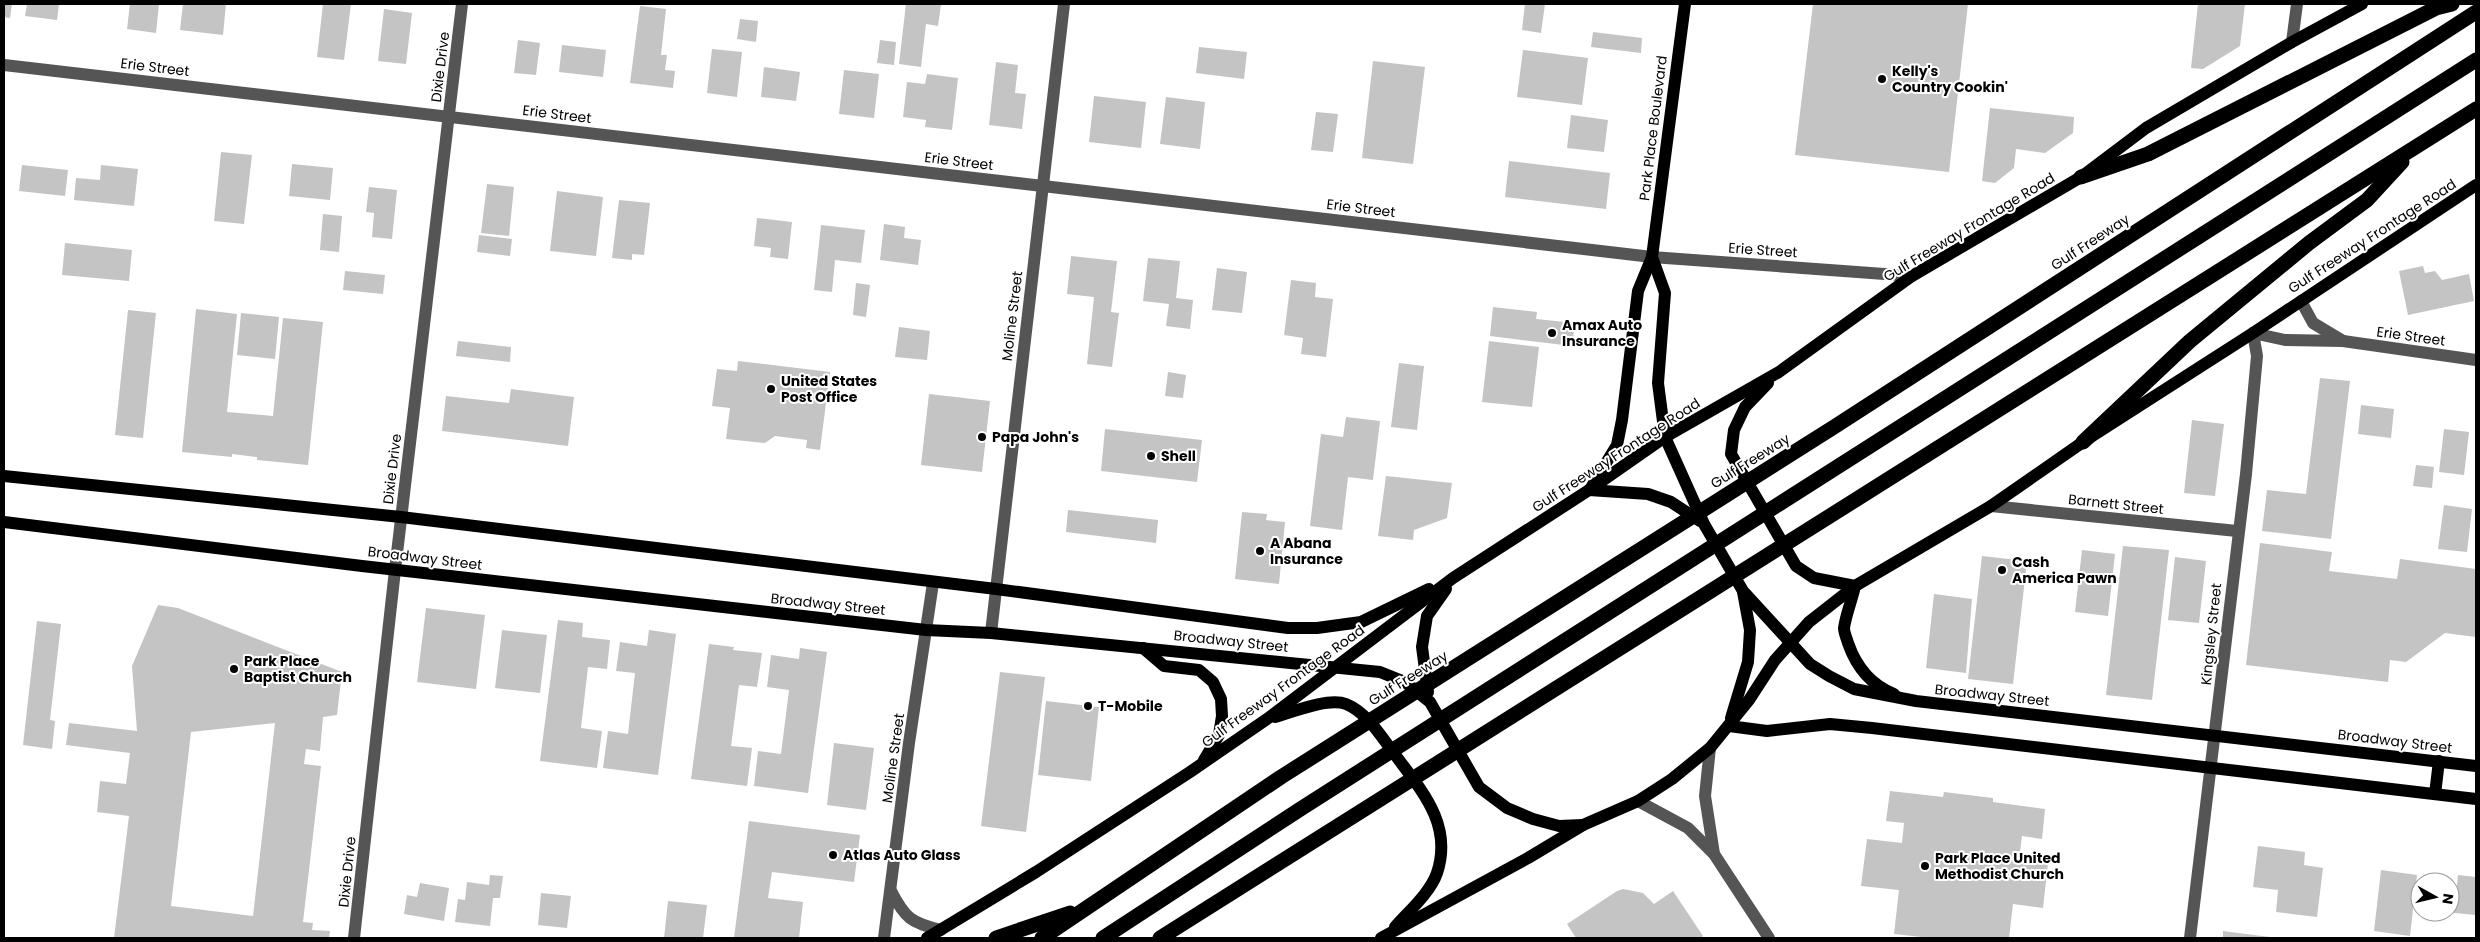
<svg xmlns="http://www.w3.org/2000/svg" width="2480" height="942" viewBox="0 0 2480 942" font-family="Poppins,sans-serif">
  <style>
    .building { fill: #c4c4c4; fill-rule: evenodd }
    .lines { fill: none; stroke-linecap: round; stroke-linejoin: round }
    .minor { stroke: #555; stroke-width: 12 }
    .major { stroke: #000; stroke-width: 12 }
    .highway { stroke: #000; stroke-width: 15 }
    .poi-dot { fill: #000; stroke: #fff; stroke-width: 2 }
    .labels { text-anchor: middle; dominant-baseline: central; stroke-width: 4; stroke-linejoin: round; paint-order: stroke }
    .street-label { font-size: 14px; fill: #000; stroke: #fff }
    .poi-label { font-size: 14px; font-weight: bold; fill: #000; stroke: #fff; text-anchor: start }
  </style>
  <rect width="100%" height="100%" fill="#fff"/>
  <!-- building -->
  <g class="building">
    <polygon points="4,4 12,4 10,18 4,17"/>
    <polygon points="27,4 59,4 57,20 25,16"/>
    <polygon points="130,4 159,4 156,33 127,29"/>
    <polygon points="183,4 226,4 223,35 180,30"/>
    <polygon points="323,4 351,4 344,60 317,57"/>
    <polygon points="906,4 941,4 938,26 926,24 921,67 899,64"/>
    <polygon points="1525,4 1545,4 1541,33 1522,30"/>
    <polygon points="1813,4 1968,4 1949,172 1795,155"/>
    <polygon points="2198,4 2245,4 2240,46 2203,69 2191,68"/>
    <polygon points="640,6 666,9 661,55 667,55 665,70 675,71 673,88 630,83"/>
    <polygon points="384,9 412,13 406,64 378,61"/>
    <polygon points="740,19 758,21 756,42 737,39"/>
    <polygon points="1593,32 1642,38 1641,53 1591,47"/>
    <polygon points="518,40 540,43 536,75 514,73"/>
    <polygon points="880,40 896,42 894,65 877,63"/>
    <polygon points="562,45 606,50 603,77 559,72"/>
    <polygon points="1199,47 1247,52 1244,79 1196,73"/>
    <polygon points="712,49 742,52 737,97 707,93"/>
    <polygon points="1523,50 1588,58 1582,105 1517,97"/>
    <polygon points="1373,61 1425,67 1413,164 1362,158"/>
    <polygon points="996,62 1018,65 1015,93 1026,94 1022,129 989,125"/>
    <polygon points="764,67 800,72 796,101 761,97"/>
    <polygon points="844,70 879,74 874,118 839,114"/>
    <polygon points="927,74 958,78 952,130 925,127 926,120 903,117 907,82 925,84"/>
    <polygon points="1094,96 1146,102 1141,148 1089,142"/>
    <polygon points="1166,97 1205,102 1200,149 1160,144"/>
    <polygon points="1990,108 2074,117 2073,133 2045,153 2016,149 2014,168 1995,183 1982,181"/>
    <polygon points="1316,112 1338,114 1333,152 1311,150"/>
    <polygon points="1571,115 1608,120 1604,152 1567,148"/>
    <polygon points="221,152 252,155 244,224 214,221"/>
    <polygon points="1509,161 1610,173 1606,209 1505,197"/>
    <polygon points="292,164 333,168 330,200 289,196"/>
    <polygon points="22,165 68,170 65,196 19,191"/>
    <polygon points="101,165 138,169 134,206 74,200 76,178 100,180"/>
    <polygon points="487,184 514,187 509,236 481,233"/>
    <polygon points="369,187 397,190 392,239 372,237 374,213 366,212"/>
    <polygon points="557,191 603,197 596,256 550,251"/>
    <polygon points="619,200 650,203 644,255 632,254 632,260 612,258"/>
    <polygon points="323,214 342,216 339,252 320,250"/>
    <polygon points="757,218 792,222 788,259 770,257 771,248 754,246"/>
    <polygon points="884,224 905,227 904,238 921,240 918,265 880,260"/>
    <polygon points="821,225 865,230 861,263 835,260 832,292 814,290"/>
    <polygon points="479,235 512,239 510,256 477,252"/>
    <polygon points="65,243 132,250 129,281 62,275"/>
    <polygon points="1071,256 1117,261 1111,312 1119,313 1112,367 1087,364 1094,297 1067,294"/>
    <polygon points="1148,258 1180,261 1176,298 1193,300 1190,329 1166,326 1169,304 1143,301"/>
    <polygon points="2423,266 2425,273 2435,271 2442,280 2469,274 2474,301 2408,315 2399,271"/>
    <polygon points="1217,268 1247,272 1242,313 1212,310"/>
    <polygon points="345,271 385,275 383,294 343,290"/>
    <polygon points="1291,280 1316,283 1315,297 1333,299 1326,357 1301,354 1303,338 1284,335"/>
    <polygon points="856,283 870,285 866,317 853,315"/>
    <polygon points="1493,307 1537,312 1536,319 1575,323 1572,346 1490,336"/>
    <polygon points="196,309 237,314 227,412 273,416 283,318 323,322 308,465 257,460 257,457 232,454 232,457 182,452"/>
    <polygon points="128,310 156,313 143,438 115,435"/>
    <polygon points="241,313 279,317 275,359 237,355"/>
    <polygon points="899,327 930,331 927,360 895,357"/>
    <polygon points="458,341 511,347 510,362 456,356"/>
    <polygon points="1489,341 1539,347 1532,407 1482,402"/>
    <polygon points="738,361 830,372 820,450 806,448 807,440 775,436 765,443 726,439 730,408 712,406 717,369 737,371"/>
    <polygon points="1399,363 1424,366 1417,430 1391,427"/>
    <polygon points="1168,372 1186,375 1183,398 1165,396"/>
    <polygon points="2320,378 2350,381 2331,539 2262,531 2267,490 2306,494"/>
    <polygon points="511,389 574,397 568,446 442,431 446,396 509,403"/>
    <polygon points="929,394 990,401 982,472 921,465"/>
    <polygon points="2361,405 2394,409 2391,438 2358,434"/>
    <polygon points="1346,417 1380,421 1373,480 1348,477 1342,530 1310,526 1321,434 1343,437"/>
    <polygon points="2192,420 2224,424 2215,496 2184,493"/>
    <polygon points="1105,429 1202,440 1197,482 1101,471"/>
    <polygon points="2444,429 2469,432 2464,475 2439,472"/>
    <polygon points="2416,465 2434,467 2432,488 2413,486"/>
    <polygon points="1386,476 1452,483 1447,518 1414,530 1413,540 1378,536"/>
    <polygon points="2444,505 2472,509 2467,552 2438,549"/>
    <polygon points="1068,510 1158,520 1156,543 1066,532"/>
    <polygon points="1242,512 1267,514 1266,520 1285,522 1279,584 1235,579"/>
    <polygon points="2260,543 2332,552 2329,571 2397,579 2400,559 2476,569 2476,637 2445,633 2406,662 2390,660 2388,682 2246,665"/>
    <polygon points="2123,546 2169,550 2152,700 2106,695"/>
    <polygon points="2082,550 2115,554 2108,616 2075,612"/>
    <polygon points="1982,556 2027,561 2013,684 1968,679"/>
    <polygon points="2175,557 2206,561 2199,623 2168,620"/>
    <polygon points="1934,594 1972,599 1966,673 1926,668"/>
    <path d="M158,605L178,608L342,672L337,715L323,717L320,751L306,749L304,764L321,766L303,922L313,923L312,930L330,931L329,938H114L129,816L97,812L100,781L126,784L130,753L66,745L69,723L137,731L132,666ZM275,723L253,916L171,906L191,732Z"/>
    <polygon points="426,608 485,615 476,689 417,682"/>
    <polygon points="558,620 583,623 582,637 610,640 607,669 588,667 581,728 602,731 597,768 540,761"/>
    <polygon points="37,621 61,624 50,720 55,721 52,749 23,745"/>
    <polygon points="502,630 547,635 540,693 495,688"/>
    <polygon points="649,630 676,634 658,775 603,768 608,731 628,734 635,673 616,671 620,642 647,646"/>
    <polygon points="709,644 734,647 733,650 762,653 757,687 739,685 731,746 752,748 747,786 691,779"/>
    <polygon points="800,648 827,652 808,793 754,786 758,751 781,754 789,690 767,687 771,655 799,659"/>
    <polygon points="1000,672 1045,677 1026,832 981,826"/>
    <polygon points="1046,701 1099,707 1091,781 1038,775"/>
    <polygon points="834,743 874,748 866,810 827,805"/>
    <polygon points="1890,791 1943,797 1944,792 1993,798 1993,802 2045,809 2042,839 2022,836 2019,860 2048,863 2043,908 2013,904 2009,938 1931,938 1894,934 1899,890 1861,886 1867,839 1902,843 1904,823 1886,821"/>
    <polygon points="749,821 860,835 854,882 772,872 768,898 803,902 799,938 734,938"/>
    <polygon points="2258,846 2305,852 2304,865 2323,868 2317,917 2276,912 2278,890 2253,887"/>
    <polygon points="2381,870 2417,875 2410,936 2374,931"/>
    <polygon points="490,875 503,876 500,898 493,898 490,926 455,922 458,899 465,900 467,882 489,885"/>
    <polygon points="2458,875 2476,877 2476,915 2454,913"/>
    <polygon points="420,883 449,888 444,921 404,914 407,895 417,897"/>
    <polygon points="1623,889 1643,893 1654,904 1673,891 1703,936 1701,938 1576,938 1567,924 1617,891"/>
    <polygon points="541,893 571,896 567,928 538,925"/>
    <polygon points="668,901 707,905 703,938 664,938"/>
    <polygon points="2223,931 2270,937 2270,938 2223,938"/>
  </g>
  <g class="lines">
    <!-- minor -->
    <g class="minor">
      <polyline points="2292,42 2297,4"/>
      <polyline points="4,65 1652,257 1912,276"/>
      <polyline points="2301,301 2313,323 2343,341"/>
      <polyline points="1991,506 2237,531"/>
      <polyline points="991,633 1064,4"/>
      <polyline points="1710,748 1705,796 1714,854"/>
      <polyline points="1638,801 1688,828 1714,854 1769,938"/>
      <path d="M891,891C905,918 911,923 941,930"/>
      <polyline points="354,938 395,570 462,4"/>
      <polyline points="884,938 909,743 933,583"/>
      <polyline points="2190,938 2246,474 2257,356 2253,333 2285,340 2343,341 2476,360"/>
    </g>
    <!-- major -->
    <g class="major">
      <polyline points="1652,257 1665,293 1658,383 1665,437 1704,524 1743,591 1810,664 1829,676 1854,689 1916,701 2476,766"/>
      <polyline points="1768,383 1745,407 1734,430 1731,454 1796,566 1814,578 1855,586"/>
      <polyline points="4,476 401,517 996,589 1288,628 1317,628 1361,622 1429,589"/>
      <polyline points="1592,486 1617,445 1622,420 1638,291 1652,257 1685,4"/>
      <polyline points="1589,490 1648,494 1671,502 1700,521"/>
      <polyline points="4,522 362,566 926,630 991,633 1380,672 1405,682 1430,702 1479,787 1507,808 1533,819 1559,826 1583,825"/>
      <path d="M1855,586C1852,600 1846,614 1844,628C1844,633 1847,639 1848,643C1856,666 1871,685 1894,694"/>
      <polyline points="1143,648 1164,666 1199,670 1213,682 1221,699 1222,716 1219,735 1204,760"/>
      <polyline points="1428,692 1422,647 1427,616 1446,589"/>
      <path d="M1275,717C1292,712 1329,697 1346,704C1368,713 1382,738 1396,756C1422,791 1453,825 1437,873C1430,893 1409,911 1395,927"/>
      <polyline points="1731,718 1748,662 1750,630 1743,592"/>
      <polyline points="1729,726 1767,731 1830,724 1872,728 2476,799"/>
      <polyline points="2435,794 2439,761"/>
      <polyline points="927,938 1036,872 1190,772 1267,719 1453,578 1589,490 1665,437 1779,372 1912,276 2081,177 2146,128 2292,42 2362,4"/>
      <polyline points="1381,938 1528,858 1583,825 1638,801 1672,779 1710,748 1749,700 1775,660 1809,622 1855,586 1991,506 2083,442 2253,333 2476,185"/>
    </g>
    <!-- highway -->
    <g class="highway">
      <polyline points="2081,177 2148,154 2436,8 2452,4"/>
      <polyline points="2083,442 2190,341 2309,243 2367,200 2402,162"/>
      <polyline points="996,938 1070,913"/>
      <polyline points="1042,938 1281,777 1834,427 2476,12"/>
      <polyline points="1103,938 1302,808 2476,60"/>
      <polyline points="1160,938 2476,109"/>
    </g>
  </g>
  <!-- markers -->
  <g class="poi-dot">
    <circle cx="1882" cy="79" r="5"/>
    <circle cx="1552" cy="333" r="5"/>
    <circle cx="771" cy="389" r="5"/>
    <circle cx="982" cy="437" r="5"/>
    <circle cx="1151" cy="456" r="5"/>
    <circle cx="1260" cy="551" r="5"/>
    <circle cx="2002" cy="570" r="5"/>
    <circle cx="234" cy="669" r="5"/>
    <circle cx="1088" cy="706" r="5"/>
    <circle cx="833" cy="855" r="5"/>
    <circle cx="1925" cy="866" r="5"/>
  </g>
  <g class="labels">
    <!-- street labels -->
    <g class="street-label">
      <text transform="translate(155 67) rotate(7)">Erie Street</text>
      <text transform="translate(440 67) rotate(-83)">Dixie Drive</text>
      <text transform="translate(557 114) rotate(7)">Erie Street</text>
      <text transform="translate(1653 128) rotate(-83)">Park Place Boulevard</text>
      <text transform="translate(959 161) rotate(7)">Erie Street</text>
      <text transform="translate(1361 208) rotate(7)">Erie Street</text>
      <text transform="translate(1969 227) rotate(-31)">Gulf Freeway Frontage Road</text>
      <text transform="translate(2372 236) rotate(-33)">Gulf Freeway Frontage Road</text>
      <text transform="translate(2090 242) rotate(-33)">Gulf Freeway</text>
      <text transform="translate(1763 250) rotate(4)">Erie Street</text>
      <text transform="translate(1012 316) rotate(-83)">Moline Street</text>
      <text transform="translate(2411 336) rotate(8)">Erie Street</text>
      <text transform="translate(1616 455) rotate(-33)">Gulf Freeway Frontage Road</text>
      <text transform="translate(1750 461) rotate(-32)">Gulf Freeway</text>
      <text transform="translate(392 469) rotate(-83)">Dixie Drive</text>
      <text transform="translate(2116 504) rotate(6)">Barnett Street</text>
      <text transform="translate(425 558) rotate(7)">Broadway Street</text>
      <text transform="translate(828 604) rotate(6)">Broadway Street</text>
      <text transform="translate(2211 634) rotate(-84)">Kingsley Street</text>
      <text transform="translate(1231 641) rotate(6)">Broadway Street</text>
      <text transform="translate(1408 678) rotate(-32)">Gulf Freeway</text>
      <text transform="translate(1283 686) rotate(-36)">Gulf Freeway Frontage Road</text>
      <text transform="translate(1992 695) rotate(6)">Broadway Street</text>
      <text transform="translate(2395 741) rotate(7)">Broadway Street</text>
      <text transform="translate(893 758) rotate(-82)">Moline Street</text>
      <text transform="translate(347 872) rotate(-84)">Dixie Drive</text>
    </g>
    <!-- poi labels -->
    <g class="poi-label">
      <text x="1892" y="71">Kelly's<tspan x="1892" dy="16">Country Cookin'</tspan></text>
      <text x="1562" y="325">Amax Auto<tspan x="1562" dy="16">Insurance</tspan></text>
      <text x="781" y="381">United States<tspan x="781" dy="16">Post Office</tspan></text>
      <text x="992" y="437">Papa John's</text>
      <text x="1161" y="456">Shell</text>
      <text x="1270" y="543">A Abana<tspan x="1270" dy="16">Insurance</tspan></text>
      <text x="2012" y="562">Cash<tspan x="2012" dy="16">America Pawn</tspan></text>
      <text x="244" y="661">Park Place<tspan x="244" dy="16">Baptist Church</tspan></text>
      <text x="1098" y="706">T-Mobile</text>
      <text x="843" y="855">Atlas Auto Glass</text>
      <text x="1935" y="858">Park Place United<tspan x="1935" dy="16">Methodist Church</tspan></text>
    </g>
  </g>
  <!-- border -->
  <rect width="2480" height="942" fill="none" stroke="#000000" stroke-width="10"/>
  <!-- north arrow -->
  <g transform="translate(2435 897) rotate(98)"><circle r="24" fill="#ffffff" stroke="#999999"/>
  <path d="M0-4L9 19L0 12L-9 19Z" fill="#000000"/>
  <text y="-8" font-size="14" font-weight="bold" text-anchor="middle" fill="#000000">N</text>
  </g>
</svg>
